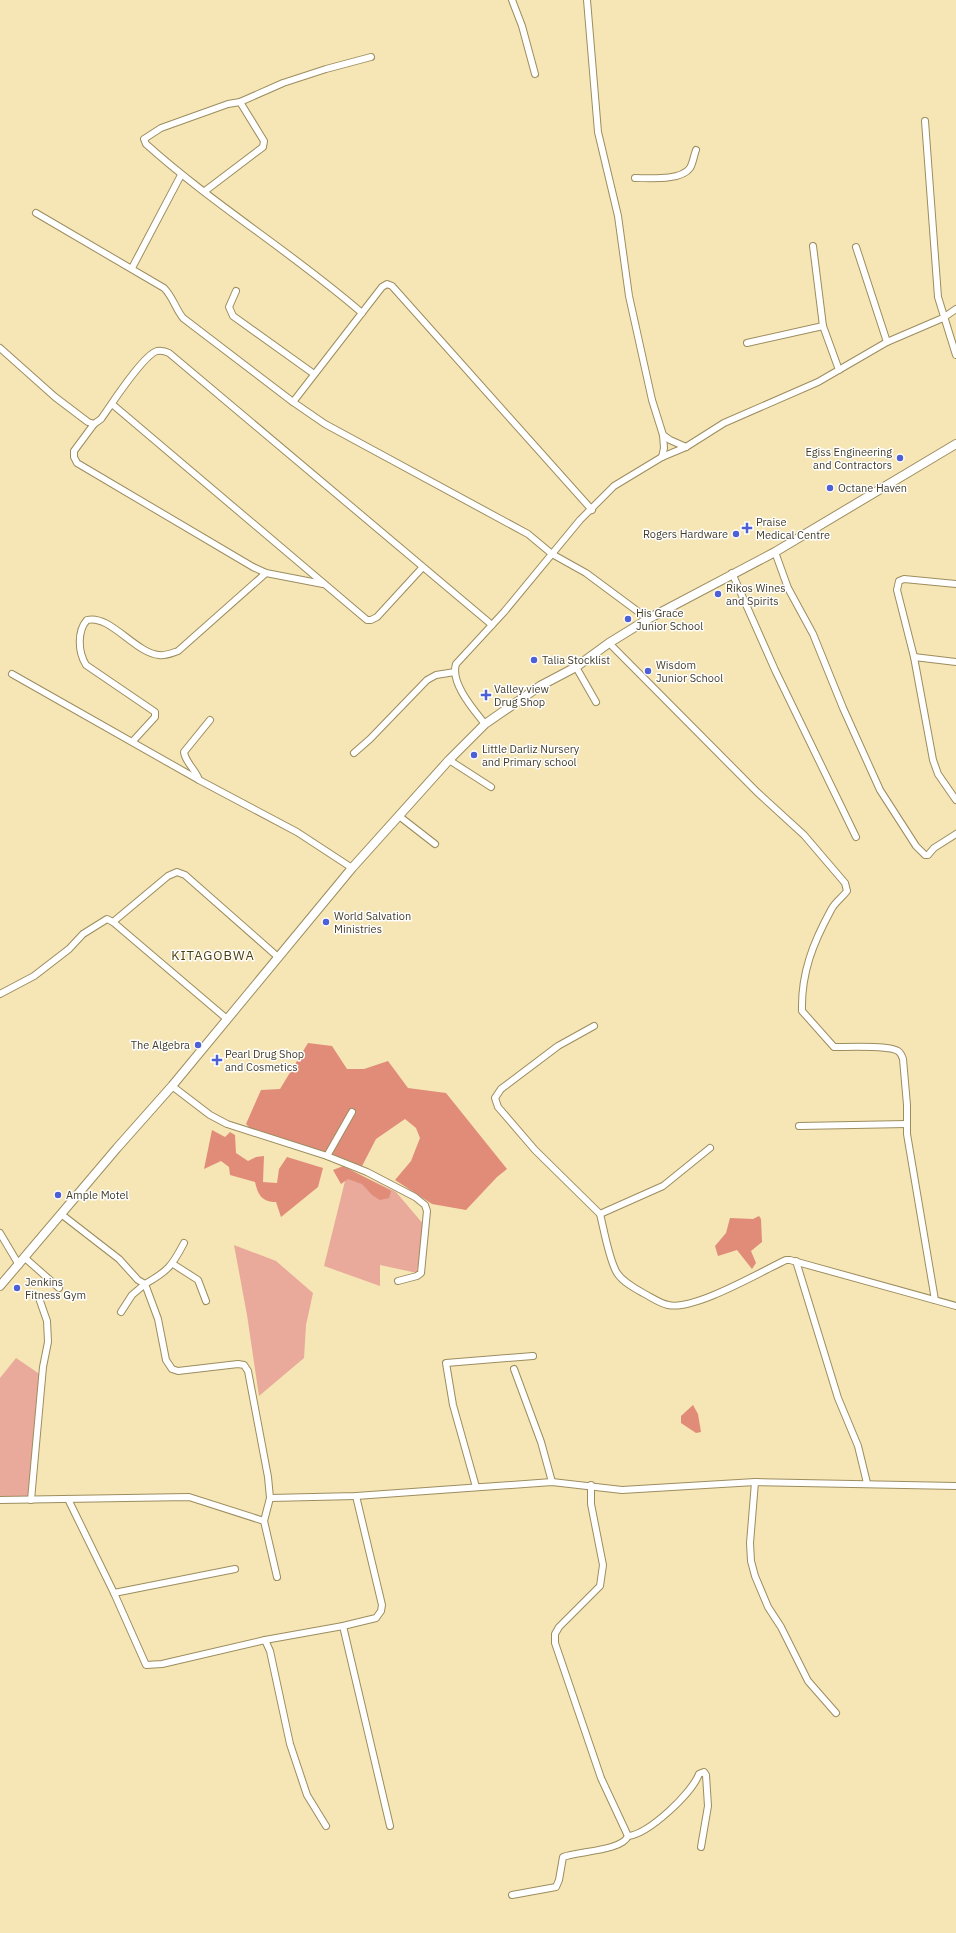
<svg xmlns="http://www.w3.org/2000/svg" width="956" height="1933" viewBox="0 0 956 1933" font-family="'IBM Plex Sans',sans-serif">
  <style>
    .green { fill: #e9a99b }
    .forest { fill: #e18b79 }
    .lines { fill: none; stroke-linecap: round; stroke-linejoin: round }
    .minor-casing { stroke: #9c8d5f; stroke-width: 8 }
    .tertiary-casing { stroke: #9c8d5f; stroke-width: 10 }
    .minor { stroke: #fff; stroke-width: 6 }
    .tertiary { stroke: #fff; stroke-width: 8 }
    .poi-dot { fill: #4e60d5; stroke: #fff; stroke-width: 1.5 }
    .labels { text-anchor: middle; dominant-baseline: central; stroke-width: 3; stroke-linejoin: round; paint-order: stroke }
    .poi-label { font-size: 11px; fill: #413b27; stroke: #fff; text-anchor: start }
    .quarter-label { font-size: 13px; letter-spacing: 1px; fill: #4b3e0e; stroke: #fff }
  </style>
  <rect width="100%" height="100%" fill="#f6e6b5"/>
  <!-- green -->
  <g class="green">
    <polygon points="348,1169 396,1192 424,1225 417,1273 380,1265 380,1286 324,1266"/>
    <polygon points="234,1245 276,1261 313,1293 306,1325 304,1358 259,1396 247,1315"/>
    <polygon points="16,1358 41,1375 28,1502 0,1502 0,1378"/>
  </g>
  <!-- forest -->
  <g class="forest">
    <polygon points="308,1043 332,1046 347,1069 364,1069 388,1061 408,1088 446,1093 507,1169 497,1177 466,1210 432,1204 395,1180 411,1161 420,1138 416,1128 405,1119 376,1139 361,1168 253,1131 246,1124 261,1090 280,1089"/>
    <path d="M212,1130L225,1137L230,1132L235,1135L236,1153L248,1161L256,1157L264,1156L263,1182L277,1183L279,1169L287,1157L323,1168L318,1187L281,1217L276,1202C262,1202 258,1195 255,1182L230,1175L229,1167L221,1161L204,1169Z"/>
    <polygon points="343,1166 391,1191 389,1198 380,1200 372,1195 362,1184 348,1179 341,1184 333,1170"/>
    <polygon points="759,1216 761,1219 762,1242 751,1251 756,1263 752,1269 737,1250 718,1256 715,1246 726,1233 730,1218 753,1219"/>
    <polygon points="693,1405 698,1414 701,1432 696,1433 681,1423 681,1416"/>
  </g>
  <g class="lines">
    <defs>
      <g id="minor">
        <polyline points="512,0 522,26 535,74"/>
        <polyline points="587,0 598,132 618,216 629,296 652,400 663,435 664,448 662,457"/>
        <polyline points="925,121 938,297 956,355"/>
        <path d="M635,178C649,178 681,181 690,168C693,163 694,155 696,150"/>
        <polyline points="205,191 263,147 264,141 240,102"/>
        <path d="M36,213L164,288C173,297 175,308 183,318L293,402L325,424L528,534L552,554L586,573L648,619"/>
        <polyline points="813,246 823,326 839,370"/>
        <polyline points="856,247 887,342"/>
        <polyline points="132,268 181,175"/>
        <polyline points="236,291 229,307 233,316 314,374"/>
        <path d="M362,313C293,253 214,205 146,144L144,139L161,128L228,104L240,102L283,83L326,69L371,57"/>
        <polyline points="747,343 823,326"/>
        <path d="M0,348L55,397L88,422L94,424L101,419C111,405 143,355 157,351C162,350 165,351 169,353L492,625"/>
        <polyline points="293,402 382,287 387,284 392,286 592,510"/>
        <polyline points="112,404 367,620 371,620 377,617 422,568"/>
        <polyline points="94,424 74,451 74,457 77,463 253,567 266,573 323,584"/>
        <polyline points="663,435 670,440 686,447"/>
        <polyline points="775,552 788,588 813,634 843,708 880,790 916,846 925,855 928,855 934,848 956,834"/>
        <polyline points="732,573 775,670 856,837"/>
        <polyline points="956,584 904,579 899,581 897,590 914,657 933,760 938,774 956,800"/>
        <path d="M609,643L757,792L804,835L845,883L847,891C842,898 835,902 831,910C813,943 801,973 802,1011L834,1047C847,1047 889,1045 898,1051C901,1053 902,1056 903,1059L907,1105V1134L935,1300"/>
        <polyline points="914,657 956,662"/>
        <polyline points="576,667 596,702"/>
        <polyline points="12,674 199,780 297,832 352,868"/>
        <path d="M485,724C474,710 450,683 456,664L504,612L580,520L614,486L662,457L686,447L724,423L818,382L887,342L943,318L956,309"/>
        <path d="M133,741L155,717V712L86,665C78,652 77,631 87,620C110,614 135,653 159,655C166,656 172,653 178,651L266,573"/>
        <polyline points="354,753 370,739 427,680 436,675 455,672"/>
        <polyline points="449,760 491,787"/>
        <path d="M199,780C196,770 185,762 184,752L210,720"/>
        <polyline points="399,816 435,844"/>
        <polyline points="113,922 227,1019"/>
        <polyline points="0,994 34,976 69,949 83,934 107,919 113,922 168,876 177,872 185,875 278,957"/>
        <polyline points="594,1026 558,1046 501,1089 495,1098 498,1107 535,1150 600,1214"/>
        <polyline points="172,1086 210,1115 227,1124 327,1156 367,1172 415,1197 425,1205 427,1211 421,1273 417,1276 398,1281"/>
        <polyline points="799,1126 907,1124"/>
        <path d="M710,1148L663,1186L600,1214C604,1230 609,1260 617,1273C623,1282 634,1288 643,1293C651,1297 659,1303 668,1305C694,1311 760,1272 786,1260H790L956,1306"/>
        <polyline points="327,1156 352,1112"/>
        <path d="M61,1214L119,1259L138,1280L145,1284C168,1271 172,1266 184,1243"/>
        <polyline points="0,1233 19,1265"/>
        <polyline points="25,1258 59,1288"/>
        <polyline points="796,1261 838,1398 858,1446 867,1483"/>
        <polyline points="173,1264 198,1280 206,1301"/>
        <polyline points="121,1312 132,1295 145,1284 158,1319 166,1360 172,1369 178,1371 238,1364 244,1365 248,1371 268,1477 270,1498"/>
        <polyline points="514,1369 541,1442 552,1482"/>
        <polyline points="755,1482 750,1543 751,1561 755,1576 768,1607 781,1627 808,1681 836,1713"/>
        <path d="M591,1485V1504L603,1565L600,1586L559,1627L555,1634V1643L601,1778L628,1836C649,1834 692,1793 699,1774L704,1772L706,1775L708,1806L701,1847"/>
        <polyline points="476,1487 453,1405 446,1363 533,1356"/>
        <polyline points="68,1499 114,1593 146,1665 162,1664 265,1640 343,1626 376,1618 381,1611 382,1605 356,1496"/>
        <polyline points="0,1500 189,1497 264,1521 270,1498 356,1496 552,1482 622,1490 755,1482 956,1486"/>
        <polyline points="31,1500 43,1367 48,1342 47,1321 40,1301"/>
        <polyline points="264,1521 277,1577"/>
        <polyline points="114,1593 235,1569"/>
        <polyline points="343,1626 390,1826"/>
        <polyline points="265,1640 270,1651 290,1744 307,1795 326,1826"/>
        <path d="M512,1895L556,1887L559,1880L563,1857C578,1851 622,1851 628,1836"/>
      </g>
      <polyline id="tertiary" points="0,1286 117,1148 172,1086 352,868 449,760 485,724 540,686 576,667 609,643 648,619 775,552 956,444"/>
    </defs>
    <!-- minor casing -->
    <use href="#minor" class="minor-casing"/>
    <!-- tertiary casing -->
    <use href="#tertiary" class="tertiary-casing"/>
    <!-- minor -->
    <use href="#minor" class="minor"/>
    <!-- tertiary -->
    <use href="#tertiary" class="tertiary"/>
  </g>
  <!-- markers -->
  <g class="poi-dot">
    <circle cx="900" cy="458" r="4"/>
    <circle cx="830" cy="488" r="4"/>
    <path d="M745 522h4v4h4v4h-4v4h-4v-4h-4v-4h4z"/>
    <circle cx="736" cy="534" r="4"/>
    <circle cx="718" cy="594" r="4"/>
    <circle cx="628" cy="619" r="4"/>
    <circle cx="534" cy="660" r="4"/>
    <circle cx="648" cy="671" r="4"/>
    <path d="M484 689h4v4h4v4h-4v4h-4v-4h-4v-4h4z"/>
    <circle cx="474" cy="755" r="4"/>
    <circle cx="326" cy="922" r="4"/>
    <circle cx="198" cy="1045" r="4"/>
    <path d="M215 1054h4v4h4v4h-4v4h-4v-4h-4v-4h4z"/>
    <circle cx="58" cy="1195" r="4"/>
    <circle cx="17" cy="1288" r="4"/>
  </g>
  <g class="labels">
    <!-- poi labels -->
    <g class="poi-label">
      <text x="892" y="452" text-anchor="end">Egiss Engineering<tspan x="892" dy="13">and Contractors</tspan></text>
      <text x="838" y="488">Octane Haven</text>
      <text x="756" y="522">Praise<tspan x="756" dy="13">Medical Centre</tspan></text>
      <text x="728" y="534" text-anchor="end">Rogers Hardware</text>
      <text x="726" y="588">Rikos Wines<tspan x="726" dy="13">and Spirits</tspan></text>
      <text x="636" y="613">His Grace<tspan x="636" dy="13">Junior School</tspan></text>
      <text x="542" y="660">Talia Stocklist</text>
      <text x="656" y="665">Wisdom<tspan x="656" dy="13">Junior School</tspan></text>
      <text x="494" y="689">Valley view<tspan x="494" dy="13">Drug Shop</tspan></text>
      <text x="482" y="749">Little Darliz Nursery<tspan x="482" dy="13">and Primary school</tspan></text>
      <text x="334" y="916">World Salvation<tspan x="334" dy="13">Ministries</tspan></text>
      <text x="190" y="1045" text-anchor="end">The Algebra</text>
      <text x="225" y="1054">Pearl Drug Shop<tspan x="225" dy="13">and Cosmetics</tspan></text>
      <text x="66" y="1195">Ample Motel</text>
      <text x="25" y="1282">Jenkins<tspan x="25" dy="13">Fitness Gym</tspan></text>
    </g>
    <!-- quarter labels -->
    <g class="quarter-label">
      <text x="213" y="955">KITAGOBWA</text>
    </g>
  </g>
</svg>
